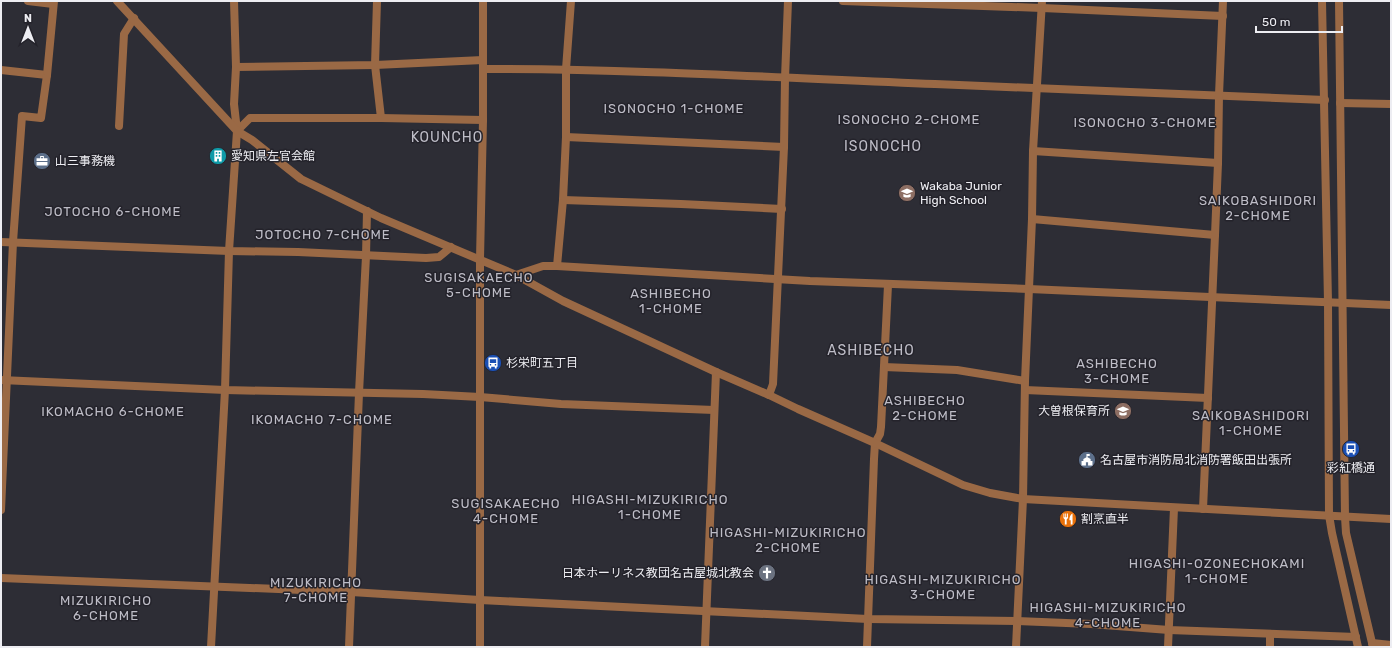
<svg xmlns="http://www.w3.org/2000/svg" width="1392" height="648" viewBox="0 0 1392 648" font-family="Rubik,'Noto Sans JP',sans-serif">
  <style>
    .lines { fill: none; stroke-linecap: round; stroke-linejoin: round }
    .minor { stroke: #9a6945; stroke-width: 8 }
    .tertiary { stroke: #9a6945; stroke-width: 8 }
    .labels { text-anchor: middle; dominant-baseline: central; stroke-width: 3; stroke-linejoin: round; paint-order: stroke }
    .poi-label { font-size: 12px; fill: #ededf2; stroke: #24232b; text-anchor: start }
    .neighbourhood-label { font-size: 13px; letter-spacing: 1px; fill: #bebdc7; stroke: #24232b }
    .quarter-label { font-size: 14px; letter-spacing: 1px; fill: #bebdc7; stroke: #24232b }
  </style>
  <rect width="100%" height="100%" fill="#2d2d35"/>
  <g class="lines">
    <!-- minor -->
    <g class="minor">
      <polyline points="28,1 53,4"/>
      <polyline points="377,1 375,65 381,118"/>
      <polyline points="843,1 1042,8 1223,16"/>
      <polyline points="236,67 375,65 483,60"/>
      <path d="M483,69C634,69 785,78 935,84C1065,90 1195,94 1325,100"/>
      <polyline points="1,70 47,75"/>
      <polyline points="1340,103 1391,104"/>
      <polyline points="119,126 124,34 134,18"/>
      <polyline points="237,131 250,118 381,118 483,120"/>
      <polyline points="566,137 784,147"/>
      <polyline points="1033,151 1218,163"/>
      <polyline points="563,200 681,204 782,209"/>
      <polyline points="1032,219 1215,235"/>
      <polyline points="1,242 229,251 298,252 426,258 439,257 451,247"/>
      <polyline points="557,266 563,200 566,137 566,69 571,1"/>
      <polyline points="516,275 543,266 557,266 810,281 1029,289 1391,305"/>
      <polyline points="884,367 957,370 1025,381"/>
      <polyline points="1,380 225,390 423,394 480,397 561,404 714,410"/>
      <polyline points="1025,390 1208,398"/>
      <polyline points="769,395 773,384 784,147 785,78 788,1"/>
      <polyline points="1203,509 1215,235 1218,163 1219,95 1223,1"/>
      <polyline points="1,510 13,242 22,116 41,118 47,75 54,1"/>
      <polyline points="1,578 351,592 480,600 868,619 1017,621 1091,624 1169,630 1356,637"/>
      <polyline points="1372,643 1391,645"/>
      <polyline points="211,647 225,390 229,251 237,131 234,104 236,67 234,1"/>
      <polyline points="349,647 359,393 366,256 367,211"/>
      <polyline points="705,647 716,372"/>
      <polyline points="867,647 874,459 875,443 880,434 881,427 888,285"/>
      <polyline points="1016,647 1023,499 1025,381 1032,219 1033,151 1042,1"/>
      <polyline points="1168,647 1174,508"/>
      <polyline points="1270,647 1270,634"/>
    </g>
    <!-- tertiary -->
    <g class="tertiary">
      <polyline points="117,1 237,131 252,140 301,179 381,218 516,275 563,301 716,372 769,395 798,409 875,443 963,485 990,493 1023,499 1391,519"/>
      <polyline points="1322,1 1328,302 1329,515 1332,533 1358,647"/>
      <polyline points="1339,1 1345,517 1346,533 1373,647"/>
      <polyline points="480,647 480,259 483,120 483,1"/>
    </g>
  </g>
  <!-- icons -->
  <defs>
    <symbol id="building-disc" viewBox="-11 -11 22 22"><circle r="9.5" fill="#0f9aa8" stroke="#24232b"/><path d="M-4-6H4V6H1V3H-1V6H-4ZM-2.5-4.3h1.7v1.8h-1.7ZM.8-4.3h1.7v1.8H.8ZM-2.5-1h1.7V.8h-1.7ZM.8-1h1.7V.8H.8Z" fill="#fff"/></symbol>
    <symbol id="office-disc" viewBox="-11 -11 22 22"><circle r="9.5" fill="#5c6f8a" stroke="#24232b"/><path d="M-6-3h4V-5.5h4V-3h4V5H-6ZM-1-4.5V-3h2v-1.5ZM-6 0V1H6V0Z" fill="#fff"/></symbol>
    <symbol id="school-disc" viewBox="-11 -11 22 22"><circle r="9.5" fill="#8d6e63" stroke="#24232b"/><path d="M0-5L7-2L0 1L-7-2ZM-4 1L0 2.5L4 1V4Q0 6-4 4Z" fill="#fff"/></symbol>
    <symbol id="bus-disc" viewBox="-11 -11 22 22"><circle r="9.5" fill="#1a4fb4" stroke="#24232b"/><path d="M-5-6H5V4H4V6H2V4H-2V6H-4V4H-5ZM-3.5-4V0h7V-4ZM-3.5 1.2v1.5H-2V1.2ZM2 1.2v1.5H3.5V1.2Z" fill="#fff"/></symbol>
    <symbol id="civic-disc" viewBox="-11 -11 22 22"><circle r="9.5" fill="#5c6f8a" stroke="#24232b"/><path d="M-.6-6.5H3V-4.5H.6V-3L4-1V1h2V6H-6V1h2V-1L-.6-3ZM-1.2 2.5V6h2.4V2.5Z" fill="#fff"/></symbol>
    <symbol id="restaurant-disc" viewBox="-11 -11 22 22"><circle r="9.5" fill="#e8710a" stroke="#24232b"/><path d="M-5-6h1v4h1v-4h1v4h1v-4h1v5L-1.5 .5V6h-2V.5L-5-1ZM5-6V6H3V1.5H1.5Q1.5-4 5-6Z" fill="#fff"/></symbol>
    <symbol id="church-disc" viewBox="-11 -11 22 22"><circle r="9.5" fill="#6b7280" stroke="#24232b"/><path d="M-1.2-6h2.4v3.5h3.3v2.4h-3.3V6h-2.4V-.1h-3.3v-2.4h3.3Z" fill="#fff"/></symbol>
  </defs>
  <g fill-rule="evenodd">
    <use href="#building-disc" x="208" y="146" width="20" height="20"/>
    <use href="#office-disc" x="32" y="151" width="20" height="20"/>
    <use href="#school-disc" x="897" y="183" width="20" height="20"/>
    <use href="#bus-disc" x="483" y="353" width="20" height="20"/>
    <use href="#school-disc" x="1113" y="401" width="20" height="20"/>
    <use href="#bus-disc" x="1341" y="439" width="20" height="20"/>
    <use href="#civic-disc" x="1077" y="450" width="20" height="20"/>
    <use href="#restaurant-disc" x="1058" y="509" width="20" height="20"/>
    <use href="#church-disc" x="757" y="563" width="20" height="20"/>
  </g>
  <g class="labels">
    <!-- poi labels -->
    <g class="poi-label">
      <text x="231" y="156">愛知県左官会館</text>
      <text x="55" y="161">山三事務機</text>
      <text x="920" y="186">Wakaba Junior<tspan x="920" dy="14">High School</tspan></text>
      <text x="506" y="363">杉栄町五丁目</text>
      <text x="1110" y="411" text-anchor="end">大曽根保育所</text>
      <text x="1100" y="460">名古屋市消防局北消防署飯田出張所</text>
      <text x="1351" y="468" text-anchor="middle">彩紅橋通</text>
      <text x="1081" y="519">割烹直半</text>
      <text x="754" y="573" text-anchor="end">日本ホーリネス教団名古屋城北教会</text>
    </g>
    <!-- neighbourhood labels -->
    <g class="neighbourhood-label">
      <text x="674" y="108">ISONOCHO 1-CHOME</text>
      <text x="909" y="119">ISONOCHO 2-CHOME</text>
      <text x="1145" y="122">ISONOCHO 3-CHOME</text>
      <text x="1258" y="200">SAIKOBASHIDORI<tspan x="1258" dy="15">2-CHOME</tspan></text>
      <text x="113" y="211">JOTOCHO 6-CHOME</text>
      <text x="323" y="234">JOTOCHO 7-CHOME</text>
      <text x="479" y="277">SUGISAKAECHO<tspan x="479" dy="15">5-CHOME</tspan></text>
      <text x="671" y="293">ASHIBECHO<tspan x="671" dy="15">1-CHOME</tspan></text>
      <text x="1117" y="363">ASHIBECHO<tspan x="1117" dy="15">3-CHOME</tspan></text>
      <text x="925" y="400">ASHIBECHO<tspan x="925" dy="15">2-CHOME</tspan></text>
      <text x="113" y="411">IKOMACHO 6-CHOME</text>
      <text x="1251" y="415">SAIKOBASHIDORI<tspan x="1251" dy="15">1-CHOME</tspan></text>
      <text x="322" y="419">IKOMACHO 7-CHOME</text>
      <text x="650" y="499">HIGASHI-MIZUKIRICHO<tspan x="650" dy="15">1-CHOME</tspan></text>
      <text x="506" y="503">SUGISAKAECHO<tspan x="506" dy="15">4-CHOME</tspan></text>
      <text x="788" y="532">HIGASHI-MIZUKIRICHO<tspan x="788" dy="15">2-CHOME</tspan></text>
      <text x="1217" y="563">HIGASHI-OZONECHOKAMI<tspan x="1217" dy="15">1-CHOME</tspan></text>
      <text x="943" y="579">HIGASHI-MIZUKIRICHO<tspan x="943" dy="15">3-CHOME</tspan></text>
      <text x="316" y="582">MIZUKIRICHO<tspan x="316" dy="15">7-CHOME</tspan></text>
      <text x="106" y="600">MIZUKIRICHO<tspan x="106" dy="15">6-CHOME</tspan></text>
      <text x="1108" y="607">HIGASHI-MIZUKIRICHO<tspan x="1108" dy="15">4-CHOME</tspan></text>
    </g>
    <!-- quarter labels -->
    <g class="quarter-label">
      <text x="447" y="137">KOUNCHO</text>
      <text x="883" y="146">ISONOCHO</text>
      <text x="871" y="350">ASHIBECHO</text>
    </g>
  </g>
  <!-- border -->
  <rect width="1392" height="648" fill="none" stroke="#ededf2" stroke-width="4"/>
  <!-- north arrow -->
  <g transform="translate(28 28)" stroke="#24232b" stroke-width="3" paint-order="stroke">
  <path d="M0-3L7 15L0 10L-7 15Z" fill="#ededf2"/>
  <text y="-6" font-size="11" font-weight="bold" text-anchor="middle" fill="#ededf2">N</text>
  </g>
  <!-- scale -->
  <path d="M1256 26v6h86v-6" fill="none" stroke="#ededf2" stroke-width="2"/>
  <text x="1262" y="26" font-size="12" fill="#ededf2" stroke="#24232b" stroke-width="3" paint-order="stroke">50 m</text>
</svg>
